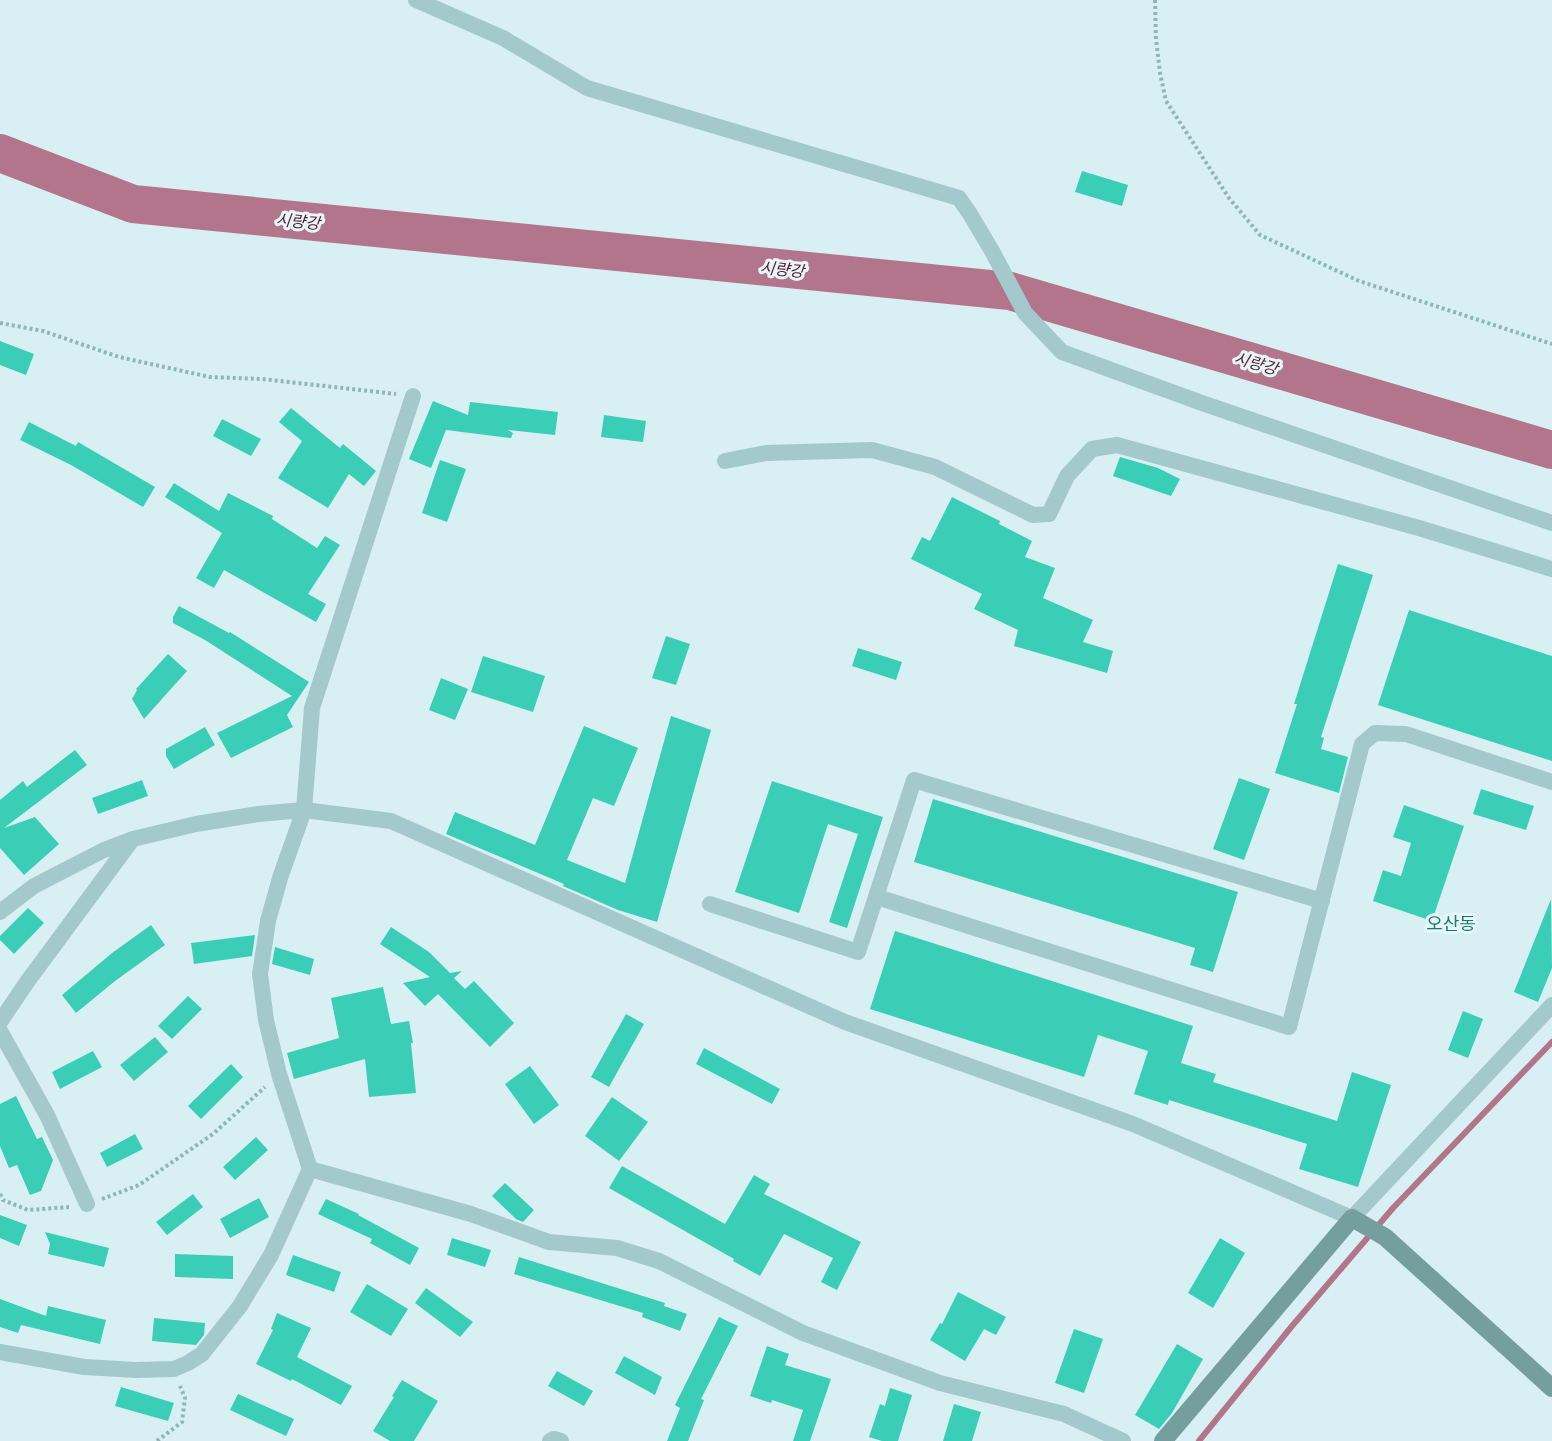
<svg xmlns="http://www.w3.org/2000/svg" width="1552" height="1441" viewBox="0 0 1552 1441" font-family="Manrope,'Noto Sans KR',sans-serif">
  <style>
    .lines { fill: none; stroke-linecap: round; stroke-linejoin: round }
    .stream { stroke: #b2758b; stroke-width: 6 }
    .river { stroke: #b2758b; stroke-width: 38 }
    .building { fill: #3bceb7 }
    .path { stroke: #8eb6b8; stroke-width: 4; stroke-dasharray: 3 3; stroke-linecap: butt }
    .street { stroke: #a4c9cc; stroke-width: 16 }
    .secondary { stroke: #759f9e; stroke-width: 18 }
    .labels { text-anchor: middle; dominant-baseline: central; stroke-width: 6; stroke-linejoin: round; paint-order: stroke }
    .water-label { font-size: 16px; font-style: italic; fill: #5b192f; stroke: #e5f7fa }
    .quarter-label { font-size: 18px; fill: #187969; stroke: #e5f7fa }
  </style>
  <rect width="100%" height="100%" fill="#d8f0f3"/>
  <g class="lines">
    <!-- stream -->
    <polyline class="stream" points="1199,1441 1292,1326 1393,1208 1552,1042"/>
    <!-- river -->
    <polyline class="river" points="0,153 133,204 1010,291 1552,450"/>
  </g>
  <!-- building -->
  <g class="building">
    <polygon points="1082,171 1128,185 1122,206 1075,192"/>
    <polygon points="0,341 34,354 26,375 0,365"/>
    <polygon points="433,401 468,415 470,402 558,412 555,435 508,430 513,433 511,438 446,430 431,468 409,459"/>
    <polygon points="291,408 340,448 343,444 376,471 364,486 349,474 328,508 278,478 302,441 279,422"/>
    <polygon points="604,415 646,421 643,442 601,437"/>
    <polygon points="222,419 261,439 251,456 213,436"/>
    <polygon points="29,422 76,446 78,442 155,487 143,507 71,465 20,440"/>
    <polygon points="1120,457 1158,468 1180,479 1171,496 1113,476"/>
    <polygon points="440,460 466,469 447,522 422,513"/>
    <polygon points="174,483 219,511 228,493 273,516 272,519 317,548 325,536 340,545 308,594 326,604 316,622 224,570 214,588 196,578 222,533 165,497"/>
    <polygon points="952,497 1000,521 999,524 1032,541 1025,557 1055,568 1043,598 1093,620 1083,642 1113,651 1107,673 1014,646 1018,630 974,609 982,594 911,559 922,537 930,541"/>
    <polygon points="1338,564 1373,575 1321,737 1324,738 1321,749 1348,757 1339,793 1275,773 1297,704 1294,704"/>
    <polygon points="179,606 229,633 230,632 309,682 287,715 293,727 231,758 217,733 292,696 205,640 173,623 173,617"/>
    <polygon points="1409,610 1552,656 1552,761 1378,705"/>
    <polygon points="666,636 690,644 676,685 652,678"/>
    <polygon points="858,648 902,662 896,680 852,666"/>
    <polygon points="168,654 187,671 144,719 132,699 137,690 136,689"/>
    <polygon points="483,656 545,676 533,712 471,692"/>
    <polygon points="441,678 468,689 455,720 429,710"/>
    <polygon points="671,716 711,730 657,922 618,910 563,886 564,884 446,834 455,812 535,845 584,726 638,748 614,806 593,798 567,860 625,883"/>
    <polygon points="205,727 215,745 174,769 166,756 166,749"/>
    <polygon points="75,750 87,765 4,828 35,817 59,844 24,875 0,848 0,800 23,781 27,787"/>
    <polygon points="1239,778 1270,789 1244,860 1213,849"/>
    <polygon points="142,780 148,796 98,814 92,798"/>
    <polygon points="772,781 883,817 847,928 829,922 858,834 828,824 799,913 735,892"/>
    <polygon points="1481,789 1534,806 1526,830 1473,814"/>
    <polygon points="933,799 1238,892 1213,972 1190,965 1195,948 914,862"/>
    <polygon points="1404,805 1464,826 1432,921 1373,901 1383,870 1401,876 1411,843 1393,837"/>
    <polygon points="1551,899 1552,968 1538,1002 1514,992"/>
    <polygon points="28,908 44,923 14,954 0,940 0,936"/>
    <polygon points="151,925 165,945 115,981 76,1013 62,995 112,953"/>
    <polygon points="391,927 429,952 450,973 462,971 454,978 465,989 474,981 514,1023 490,1047 438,994 425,1006 403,983 430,977 380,944"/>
    <polygon points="895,931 1193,1026 1181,1063 1216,1074 1213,1082 1337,1121 1352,1072 1391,1085 1358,1187 1299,1169 1307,1144 1169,1100 1168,1105 1134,1094 1148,1051 1098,1035 1084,1077 870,1009"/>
    <polygon points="255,935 252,956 194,964 191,943"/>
    <polygon points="275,947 314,959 310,975 272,964"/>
    <polygon points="383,987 391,1024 409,1021 413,1043 411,1043 416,1093 369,1097 365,1059 294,1079 287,1053 339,1038 331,998"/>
    <polygon points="188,996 202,1009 172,1039 158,1026"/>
    <polygon points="1463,1011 1483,1019 1468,1058 1448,1050"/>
    <polygon points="626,1014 644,1024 609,1087 591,1077"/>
    <polygon points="155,1037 168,1052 134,1081 120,1065"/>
    <polygon points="704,1048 780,1089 772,1104 696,1064"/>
    <polygon points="93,1051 102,1067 60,1089 52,1072"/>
    <polygon points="231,1064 243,1077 201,1119 188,1106"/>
    <polygon points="530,1066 559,1105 534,1124 505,1084"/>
    <polygon points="16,1096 37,1139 42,1137 53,1160 41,1191 30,1195 17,1165 9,1168 0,1146 0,1104"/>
    <polygon points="612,1097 648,1122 619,1161 585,1136"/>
    <polygon points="135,1134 143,1149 107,1167 100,1153"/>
    <polygon points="256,1137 268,1150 235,1180 223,1167"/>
    <polygon points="622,1166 725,1224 754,1175 770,1184 764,1194 861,1242 837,1290 821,1282 833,1258 784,1234 760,1276 733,1261 734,1259 609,1188"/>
    <polygon points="505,1183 534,1210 523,1222 516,1219 492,1196"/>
    <polygon points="193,1194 203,1207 167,1235 156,1222"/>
    <polygon points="259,1198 269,1217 230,1238 220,1219"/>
    <polygon points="326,1199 359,1214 358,1215 419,1248 410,1265 370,1243 372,1239 318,1214"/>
    <polygon points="0,1215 27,1225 19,1246 0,1238"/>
    <polygon points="45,1232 109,1248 104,1267 48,1254 50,1244"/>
    <polygon points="452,1238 491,1250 485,1267 447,1255"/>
    <polygon points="1220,1238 1245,1253 1213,1308 1188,1293"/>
    <polygon points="175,1254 233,1256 233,1279 175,1277"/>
    <polygon points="293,1255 341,1272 334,1292 286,1275"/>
    <polygon points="519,1257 665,1303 664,1306 687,1314 680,1331 642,1317 643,1313 514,1274"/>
    <polygon points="367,1284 408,1309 391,1336 350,1312"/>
    <polygon points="426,1288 473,1322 460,1337 415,1303"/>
    <polygon points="958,1292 1006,1317 996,1335 984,1329 965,1361 930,1340 940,1323 942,1324"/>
    <polygon points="0,1299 46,1316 48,1306 106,1320 100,1344 21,1325 18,1333 0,1327"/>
    <polygon points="277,1313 311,1328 297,1357 352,1386 341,1405 292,1379 291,1381 256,1364 273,1330 271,1329"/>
    <polygon points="719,1317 738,1326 701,1399 704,1400 688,1441 667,1441 680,1408 675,1405"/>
    <polygon points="154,1318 205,1323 204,1335 196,1345 152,1341"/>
    <polygon points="1074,1329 1103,1339 1084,1393 1055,1383"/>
    <polygon points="1177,1344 1203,1359 1172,1413 1159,1429 1135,1415"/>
    <polygon points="767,1346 789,1354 785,1365 831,1379 810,1441 793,1441 803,1410 772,1400 771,1403 750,1396"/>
    <polygon points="624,1356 662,1377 655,1395 615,1373"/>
    <polygon points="557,1371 593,1391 584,1406 548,1386"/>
    <polygon points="402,1380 438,1401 414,1441 390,1441 373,1431 394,1397 392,1396"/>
    <polygon points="121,1387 174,1403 168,1421 115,1406"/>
    <polygon points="890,1388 912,1395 898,1441 882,1441 869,1437 880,1404 885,1406"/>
    <polygon points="238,1394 294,1419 286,1436 230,1410"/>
    <polygon points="954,1404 981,1412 972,1441 943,1441"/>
  </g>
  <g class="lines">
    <!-- path -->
    <g class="path">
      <polyline points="1155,0 1156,39 1160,73 1166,101 1229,198 1260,235 1359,281 1552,344"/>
      <polyline points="0,323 43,331 119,357 210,377 262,379 396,394"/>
      <polyline points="0,1194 3,1200 28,1210 69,1207"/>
      <polyline points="102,1199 139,1185 213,1134 265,1087"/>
      <polyline points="157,1441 182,1422 185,1398 180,1386"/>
    </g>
    <!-- street -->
    <g class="street">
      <polyline points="416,0 503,38 587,88 959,198 970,214 992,251 1025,313 1062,352 1202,403 1552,523"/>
      <polyline points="413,396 312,708 304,810 280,878 268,921 260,974 266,1020 279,1074 310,1169 471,1214 549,1242 617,1248 659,1261 803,1333 940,1383 1064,1414 1123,1441"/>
      <polyline points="725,461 766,453 872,450 935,467 1033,515 1049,514 1067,476 1092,449 1117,445 1419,528 1552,569"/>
      <polyline points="877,897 1289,1027 1362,744 1375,733 1406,734 1552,782"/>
      <polyline points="710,904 858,952 914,780 1322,901"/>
      <polyline points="0,912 34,886 104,850 133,839 196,824 258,814 304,810 391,821 845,1022 1133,1124 1352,1218 1552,1005"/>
      <polyline points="0,1022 27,982 132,840"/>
      <polyline points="0,1031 47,1115 87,1204"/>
      <polyline points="0,1352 84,1367 136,1370 174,1369 188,1363 202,1354 240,1306 271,1255 310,1169"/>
      <polyline points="550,1441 554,1439 561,1441"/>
    </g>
    <!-- secondary -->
    <polyline class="secondary" points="1163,1441 1352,1218 1385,1237 1552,1388"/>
  </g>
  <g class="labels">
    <!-- water labels -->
    <g class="water-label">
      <text transform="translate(298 221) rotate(6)">시량강</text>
      <text transform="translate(782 269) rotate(6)">시량강</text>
      <text transform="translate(1256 363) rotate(16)">시량강</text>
    </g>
    <!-- quarter labels -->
    <g class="quarter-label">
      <text x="1451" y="923">오산동</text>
    </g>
  </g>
</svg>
